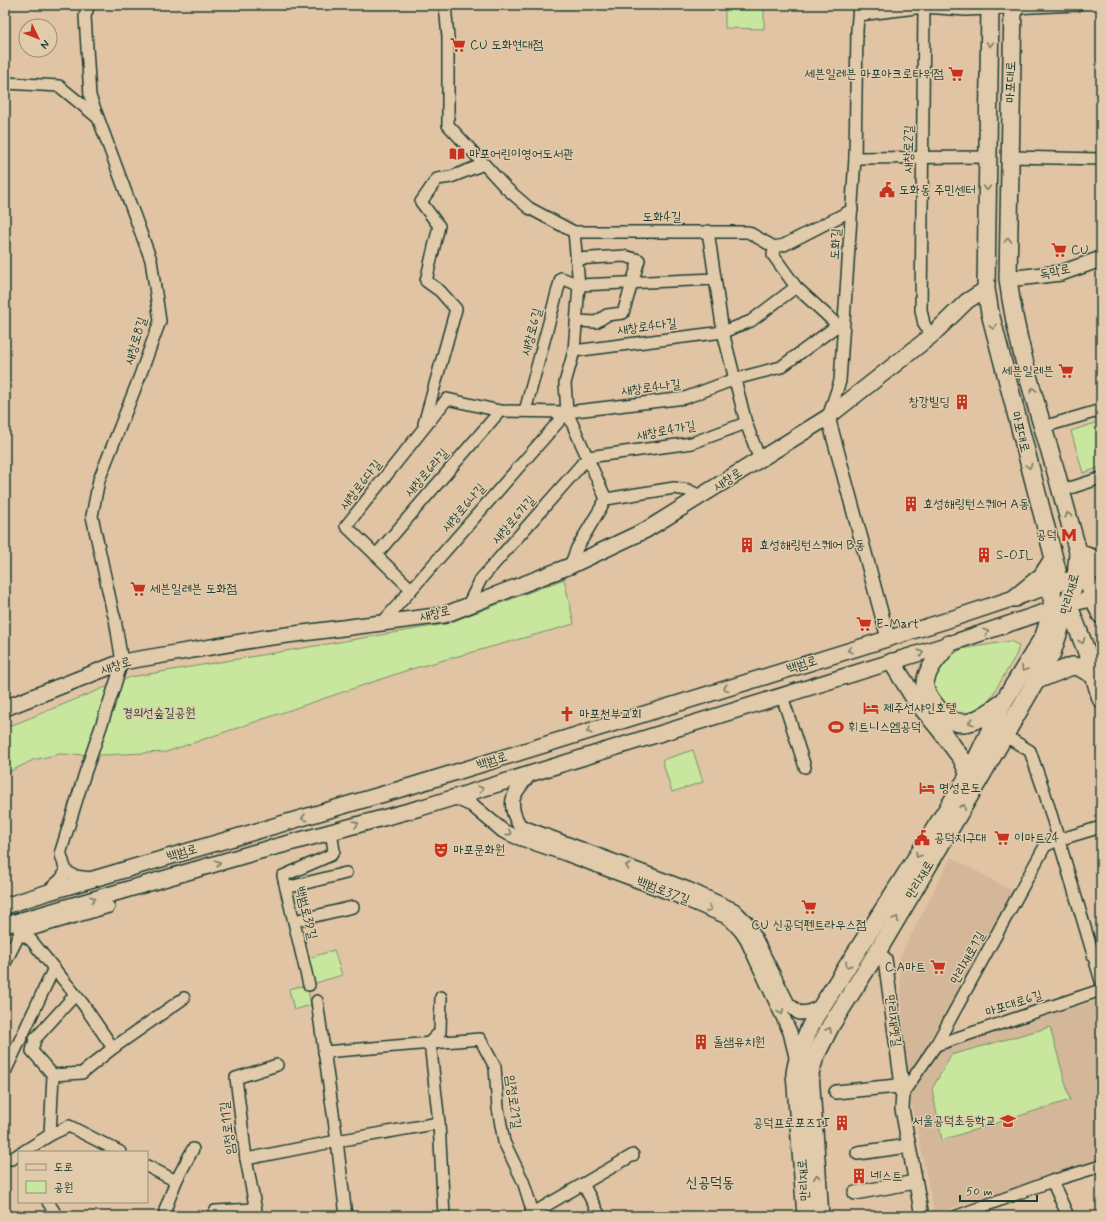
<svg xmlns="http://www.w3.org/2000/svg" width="1106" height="1221" viewBox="0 0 1106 1221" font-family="Mynerve,'Poor Story',sans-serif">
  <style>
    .built { fill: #d4b698 }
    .green { fill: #c9e69e; stroke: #749269 }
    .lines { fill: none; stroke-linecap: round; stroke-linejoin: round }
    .minor-casing { stroke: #1f3d34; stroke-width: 14 }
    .tertiary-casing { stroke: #1f3d34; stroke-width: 16 }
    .secondary-casing { stroke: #1f3d34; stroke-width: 18 }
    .primary-casing { stroke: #1f3d34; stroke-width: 20 }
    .minor { stroke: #e1cbaa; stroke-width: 11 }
    .tertiary { stroke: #e1cbaa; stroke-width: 13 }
    .secondary { stroke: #e1cbaa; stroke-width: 15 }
    .primary { stroke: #e1cbaa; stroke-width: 17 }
    .minor-bridge-casing { stroke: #1f3d34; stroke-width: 14; stroke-linecap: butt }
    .minor-bridge { stroke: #e1cbaa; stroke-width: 11 }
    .oneway { stroke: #767d69 }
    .labels { text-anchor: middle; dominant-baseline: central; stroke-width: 3; stroke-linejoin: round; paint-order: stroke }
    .poi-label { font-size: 13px; fill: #1f3d34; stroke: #e1cbaa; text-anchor: start }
    .street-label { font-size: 13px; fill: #1f3d34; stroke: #e1cbaa }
    .park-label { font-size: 13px; fill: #284539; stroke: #e1cbaa }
    .quarter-label { font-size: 15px; fill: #1f3d34; stroke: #e1cbaa }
  </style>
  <rect width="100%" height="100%" fill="#e0c4a4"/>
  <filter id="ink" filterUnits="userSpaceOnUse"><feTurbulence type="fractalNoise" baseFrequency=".025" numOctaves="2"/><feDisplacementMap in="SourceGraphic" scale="8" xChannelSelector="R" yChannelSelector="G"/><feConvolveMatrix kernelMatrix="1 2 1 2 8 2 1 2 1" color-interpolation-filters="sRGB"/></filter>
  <g filter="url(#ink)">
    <!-- built -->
    <g class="built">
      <polygon points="951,857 1012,891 911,1077 907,1076 899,959"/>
      <polygon points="1097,1001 1101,1012 1101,1162 934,1213 910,1094 939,1047"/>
    </g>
    <!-- green -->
    <g class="green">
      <polygon points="725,5 764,5 764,29 725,28"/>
      <polygon points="1101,421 1101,467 1083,473 1071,431"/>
      <polygon points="564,579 574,624 408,670 166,752 101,755 59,754 33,760 5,774 5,728 131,677 446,624"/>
      <polygon points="1011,641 1019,646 1016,655 986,706 967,720 937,703 932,682 938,669 947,658 962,649"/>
      <polygon points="693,750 703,782 672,792 662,760"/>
      <polygon points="334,950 342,975 312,984 306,959"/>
      <polygon points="307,985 311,1005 294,1010 289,989"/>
      <polygon points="1050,1027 1070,1100 942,1140 932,1089 951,1055"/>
    </g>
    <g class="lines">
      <defs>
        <g id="minor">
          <polyline points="89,5 85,16 90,96 151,260 160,321 138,381 99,480 92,516 113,613 115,619 122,662 114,688"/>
          <polyline points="445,5 448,37 448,125 506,188 529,208 574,232 748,232 774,247 784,245 852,210"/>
          <polyline points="924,7 921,310 924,324 931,336"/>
          <polyline points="859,15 924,7 966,10 1077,5"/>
          <polyline points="5,83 59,86 97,117"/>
          <polyline points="1010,157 1101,159"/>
          <polyline points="855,158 988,157"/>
          <polyline points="708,231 723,332 746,423 760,460"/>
          <polyline points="574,232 579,285 574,351 565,383 567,412 606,499 674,488 688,490 702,497"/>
          <polyline points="774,247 773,255 796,287 843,330"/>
          <polyline points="576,259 624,256 639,260 623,313 607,315 596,322 577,321"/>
          <polyline points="574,351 723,332 751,321 796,287"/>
          <polyline points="525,411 561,278 579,285 715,279"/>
          <polyline points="828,417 840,381 855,158 857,30 859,5"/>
          <polyline points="424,424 456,309 440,291 426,281 439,226 421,202 437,179 451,177 484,164"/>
          <polyline points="1043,427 1101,410"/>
          <polyline points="1061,491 1101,478"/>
          <polyline points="376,555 500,411"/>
          <polyline points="570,566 577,548 606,499"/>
          <polyline points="411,589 346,526 447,399 500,411 567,412 685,398 735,379 781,367 838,325"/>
          <polyline points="468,605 481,579 588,457 692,443 746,423"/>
          <polyline points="382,623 567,412"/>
          <polyline points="782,696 805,767"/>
          <polyline points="1004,735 1030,751 1045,794 1101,981"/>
          <polyline points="90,878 75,876 66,871 61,855 61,851 85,773 92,753"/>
          <polyline points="286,888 346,873"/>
          <polyline points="48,891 61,879 66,871"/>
          <polyline points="16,921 20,933 31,940 83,1004 113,1048"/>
          <polyline points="294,921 353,907"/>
          <polyline points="20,933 109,907"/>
          <polyline points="5,963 20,933"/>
          <polyline points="309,985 283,876 331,855 334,851 331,831"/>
          <polyline points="75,995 35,1039 32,1051 53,1075 82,1073 113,1048 184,998"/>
          <polyline points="441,997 440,1032 430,1042 439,1123 444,1216"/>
          <polyline points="317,1001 337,1141 346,1216"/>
          <polyline points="936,1045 1101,990"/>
          <polyline points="324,1052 480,1039 495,1067 498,1108 504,1142 523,1181 534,1216"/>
          <polyline points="5,1072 54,968"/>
          <polyline points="903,1093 936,1045 1045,846 1058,840 1101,827"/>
          <polyline points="50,1135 53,1075"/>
          <polyline points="23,1152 50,1135 69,1126 120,1152"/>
          <polyline points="5,1158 12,1159 19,1154"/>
          <polyline points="246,1159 337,1141 439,1123"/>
          <polyline points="147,1166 176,1181"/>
          <polyline points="1052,1181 1068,1216"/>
          <polyline points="583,1184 600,1216"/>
          <polyline points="48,1202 57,1216"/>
          <polyline points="167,1216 165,1210 176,1181 193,1149"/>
          <polyline points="212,1216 215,1211 255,1209"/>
          <polyline points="257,1216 246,1159 236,1078 277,1065"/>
          <polyline points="528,1216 633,1155"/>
          <polyline points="957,1216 1052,1181 1101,1166"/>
        </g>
        <g id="tertiary">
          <polyline points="828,417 888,638"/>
          <path d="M531,773C514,792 505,802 520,826L688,889L734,910L748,924L788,1004L799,1013L809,1012L822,1006"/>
          <polyline points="454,797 472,805 503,831 516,837 566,854 670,893 729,918 741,931 747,940 790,1032 797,1061"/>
          <polyline points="876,954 885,959 903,1093 902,1109 922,1216"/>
          <polyline points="836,1092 897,1086 903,1093"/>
          <polyline points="858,1153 908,1146"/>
          <polyline points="855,1193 915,1182"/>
        </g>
        <g id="secondary">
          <polyline points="1008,279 1061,273 1101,259"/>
          <polyline points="5,708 122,662 264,638 444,615 570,566 646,530 828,417 931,336 967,301 986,289"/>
          <polyline points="5,906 49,892 411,786 945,621 1101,569"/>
          <polyline points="5,925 256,852 420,808 949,644 1068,604 1101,597"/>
        </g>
        <g id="primary">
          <polyline points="990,5 986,289 990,313 1057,570"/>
          <path d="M1013,5L1008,279C1016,342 1036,404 1054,465C1068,515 1080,567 1101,615"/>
          <polyline points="1078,553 1101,561"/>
          <polyline points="1015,598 1042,576 1053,559"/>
          <polyline points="1067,601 1089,658 1101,699"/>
          <path d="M949,644C940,655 927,668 925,683C924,690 930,699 935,705C957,736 978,721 1002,703"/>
          <polyline points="892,662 915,699 939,728 962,759 969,775"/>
          <polyline points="1037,680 1072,666 1079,667 1095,676"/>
          <path d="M806,1216L795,1073C798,1053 806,1035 815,1017L969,775L1004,701L1044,636L1052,610L1053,559"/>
          <polyline points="820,1216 810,1073 815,1057 831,1025 876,954 980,778 1052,653 1076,578 1078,553"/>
        </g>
      </defs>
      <!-- minor casing -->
      <use href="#minor" class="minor-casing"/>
      <!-- tertiary casing -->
      <use href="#tertiary" class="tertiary-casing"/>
      <!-- secondary casing -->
      <use href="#secondary" class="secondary-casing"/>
      <!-- primary casing -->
      <use href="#primary" class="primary-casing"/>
      <!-- minor -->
      <use href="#minor" class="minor"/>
      <!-- tertiary -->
      <use href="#tertiary" class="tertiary"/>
      <!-- secondary -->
      <use href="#secondary" class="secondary"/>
      <!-- primary -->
      <use href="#primary" class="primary"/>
      <defs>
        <polyline id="minor-bridge" points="92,753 114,688"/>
      </defs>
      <!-- minor-bridge casing -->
      <use href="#minor-bridge" class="minor-bridge-casing"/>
      <!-- minor-bridge -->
      <use href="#minor-bridge" class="minor-bridge"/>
    </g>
    <!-- one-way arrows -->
    <defs><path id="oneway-chevron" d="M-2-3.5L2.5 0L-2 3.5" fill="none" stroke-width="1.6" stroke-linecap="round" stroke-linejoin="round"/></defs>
    <g class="oneway">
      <use href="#oneway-chevron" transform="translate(990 44) rotate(91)"/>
      <use href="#oneway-chevron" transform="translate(987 188) rotate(91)"/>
      <use href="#oneway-chevron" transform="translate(1008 240) rotate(-89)"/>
      <use href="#oneway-chevron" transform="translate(993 327) rotate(76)"/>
      <use href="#oneway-chevron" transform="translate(1033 390) rotate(-105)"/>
      <use href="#oneway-chevron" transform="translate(1029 466) rotate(76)"/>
      <use href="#oneway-chevron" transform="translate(1068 515) rotate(-105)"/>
      <use href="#oneway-chevron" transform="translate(986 632) rotate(-18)"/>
      <use href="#oneway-chevron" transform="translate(1082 641) rotate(68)"/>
      <use href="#oneway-chevron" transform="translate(850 650) rotate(163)"/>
      <use href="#oneway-chevron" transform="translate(921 653) rotate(-17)"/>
      <use href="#oneway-chevron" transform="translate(1024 669) rotate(121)"/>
      <use href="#oneway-chevron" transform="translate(726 688) rotate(163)"/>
      <use href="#oneway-chevron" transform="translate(971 722) rotate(163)"/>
      <use href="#oneway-chevron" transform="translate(589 731) rotate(163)"/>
      <use href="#oneway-chevron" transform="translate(481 789) rotate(-17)"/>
      <use href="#oneway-chevron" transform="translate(963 807) rotate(-59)"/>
      <use href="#oneway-chevron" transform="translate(304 818) rotate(164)"/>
      <use href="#oneway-chevron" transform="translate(356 824) rotate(-15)"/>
      <use href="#oneway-chevron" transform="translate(509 833) rotate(26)"/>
      <use href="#oneway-chevron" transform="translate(918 855) rotate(122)"/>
      <use href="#oneway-chevron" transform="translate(218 863) rotate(-16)"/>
      <use href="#oneway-chevron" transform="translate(628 866) rotate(-159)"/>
      <use href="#oneway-chevron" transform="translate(93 899) rotate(-16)"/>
      <use href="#oneway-chevron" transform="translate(709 909) rotate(23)"/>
      <use href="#oneway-chevron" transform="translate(896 919) rotate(-60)"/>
      <use href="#oneway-chevron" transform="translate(848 965) rotate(123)"/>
      <use href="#oneway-chevron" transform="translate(781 1012) rotate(65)"/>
      <use href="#oneway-chevron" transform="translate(829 1030) rotate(-60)"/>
      <use href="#oneway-chevron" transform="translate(817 1177) rotate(-94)"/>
    </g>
  </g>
  <!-- icons -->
  <defs>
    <symbol id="supermarket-bare" viewBox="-9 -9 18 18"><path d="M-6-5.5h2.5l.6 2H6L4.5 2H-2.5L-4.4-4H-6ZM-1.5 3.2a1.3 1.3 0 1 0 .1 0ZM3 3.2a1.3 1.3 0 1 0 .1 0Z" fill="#c8321e" stroke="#e1cbaa" stroke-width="2.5" paint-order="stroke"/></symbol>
    <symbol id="library-bare" viewBox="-9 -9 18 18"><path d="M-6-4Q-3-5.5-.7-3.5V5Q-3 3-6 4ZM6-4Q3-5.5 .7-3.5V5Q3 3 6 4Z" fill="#c8321e" stroke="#e1cbaa" stroke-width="2.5" paint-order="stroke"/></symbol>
    <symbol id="civic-bare" viewBox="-9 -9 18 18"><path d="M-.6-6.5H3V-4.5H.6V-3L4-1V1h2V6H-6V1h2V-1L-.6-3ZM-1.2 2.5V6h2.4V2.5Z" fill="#c8321e" stroke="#e1cbaa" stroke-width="2.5" paint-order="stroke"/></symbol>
    <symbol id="building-bare" viewBox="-9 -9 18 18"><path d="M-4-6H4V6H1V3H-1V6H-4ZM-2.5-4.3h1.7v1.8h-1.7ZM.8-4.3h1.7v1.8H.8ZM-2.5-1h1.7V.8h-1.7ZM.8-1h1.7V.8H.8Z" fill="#c8321e" stroke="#e1cbaa" stroke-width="2.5" paint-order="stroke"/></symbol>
    <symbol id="metro-bare" viewBox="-9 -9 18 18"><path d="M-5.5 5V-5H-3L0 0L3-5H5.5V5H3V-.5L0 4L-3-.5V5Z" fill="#c8321e" stroke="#e1cbaa" stroke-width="2.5" paint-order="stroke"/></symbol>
    <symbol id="hotel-bare" viewBox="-9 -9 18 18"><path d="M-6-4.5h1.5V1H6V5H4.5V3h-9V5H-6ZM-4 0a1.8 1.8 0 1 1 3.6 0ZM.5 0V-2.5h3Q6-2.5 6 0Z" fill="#c8321e" stroke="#e1cbaa" stroke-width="2.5" paint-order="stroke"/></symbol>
    <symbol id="church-bare" viewBox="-9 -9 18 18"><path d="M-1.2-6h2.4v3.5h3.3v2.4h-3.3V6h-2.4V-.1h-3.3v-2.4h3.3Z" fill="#c8321e" stroke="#e1cbaa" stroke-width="2.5" paint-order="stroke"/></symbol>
    <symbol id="stadium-bare" viewBox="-9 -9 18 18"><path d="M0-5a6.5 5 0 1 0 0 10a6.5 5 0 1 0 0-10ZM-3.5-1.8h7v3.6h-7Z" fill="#c8321e" stroke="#e1cbaa" stroke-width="2.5" paint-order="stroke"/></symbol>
    <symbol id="theatre-bare" viewBox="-9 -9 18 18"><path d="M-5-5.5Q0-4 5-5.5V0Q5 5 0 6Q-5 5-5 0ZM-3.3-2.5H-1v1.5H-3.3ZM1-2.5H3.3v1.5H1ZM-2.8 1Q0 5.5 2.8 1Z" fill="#c8321e" stroke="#e1cbaa" stroke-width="2.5" paint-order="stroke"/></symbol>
    <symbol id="school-bare" viewBox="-9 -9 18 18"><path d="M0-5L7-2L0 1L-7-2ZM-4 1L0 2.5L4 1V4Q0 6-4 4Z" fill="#c8321e" stroke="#e1cbaa" stroke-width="2.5" paint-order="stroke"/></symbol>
  </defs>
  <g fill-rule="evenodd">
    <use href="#supermarket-bare" x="447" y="34" width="22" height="22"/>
    <use href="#supermarket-bare" x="945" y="63" width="22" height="22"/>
    <use href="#library-bare" x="446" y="143" width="22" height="22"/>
    <use href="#civic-bare" x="876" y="179" width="22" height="22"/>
    <use href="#supermarket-bare" x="1048" y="239" width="22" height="22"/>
    <use href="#supermarket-bare" x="1055" y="360" width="22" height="22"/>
    <use href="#building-bare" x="951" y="391" width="22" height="22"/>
    <use href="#building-bare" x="900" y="493" width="22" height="22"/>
    <use href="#metro-bare" x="1058" y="524" width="22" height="22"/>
    <use href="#building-bare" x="736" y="534" width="22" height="22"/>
    <use href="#building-bare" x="973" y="544" width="22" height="22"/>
    <use href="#supermarket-bare" x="127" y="578" width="22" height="22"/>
    <use href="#supermarket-bare" x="853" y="613" width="22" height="22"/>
    <use href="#hotel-bare" x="860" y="697" width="22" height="22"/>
    <use href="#church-bare" x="556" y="703" width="22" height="22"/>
    <use href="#stadium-bare" x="825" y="716" width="22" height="22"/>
    <use href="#hotel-bare" x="916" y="777" width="22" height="22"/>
    <use href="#civic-bare" x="911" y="827" width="22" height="22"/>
    <use href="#supermarket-bare" x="991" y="827" width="22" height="22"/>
    <use href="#theatre-bare" x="430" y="839" width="22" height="22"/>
    <use href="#supermarket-bare" x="798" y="896" width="22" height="22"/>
    <use href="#supermarket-bare" x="927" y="956" width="22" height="22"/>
    <use href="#building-bare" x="690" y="1031" width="22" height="22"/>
    <use href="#school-bare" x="997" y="1110" width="22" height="22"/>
    <use href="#building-bare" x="831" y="1112" width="22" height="22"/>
    <use href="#building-bare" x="848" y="1165" width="22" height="22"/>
  </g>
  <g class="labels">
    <!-- poi labels -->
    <g class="poi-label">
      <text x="470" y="45">CU 도화현대점</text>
      <text x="944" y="74" text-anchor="end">세븐일레븐 마포아크로타워점</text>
      <text x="469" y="154">마포어린이영어도서관</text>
      <text x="899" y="190">도화동 주민센터</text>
      <text x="1071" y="250">CU</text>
      <text x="1054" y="371" text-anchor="end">세븐일레븐</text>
      <text x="950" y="402" text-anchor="end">창강빌딩</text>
      <text x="923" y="504">효성해링턴스퀘어 A동</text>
      <text x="1057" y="535" text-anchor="end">공덕</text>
      <text x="759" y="545">효성해링턴스퀘어 B동</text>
      <text x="996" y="555">S-OIL</text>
      <text x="150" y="589">세븐일레븐 도화점</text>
      <text x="876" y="624">E-Mart</text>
      <text x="883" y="708">제주선샤인호텔</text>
      <text x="579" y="714">마포천부교회</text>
      <text x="848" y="727">휘트니스엠공덕</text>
      <text x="939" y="788">명성콘도</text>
      <text x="934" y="838">공덕지구대</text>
      <text x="1014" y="838">이마트24</text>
      <text x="453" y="850">마포문화원</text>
      <text x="809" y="925" text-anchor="middle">CU 신공덕펜트라우스점</text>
      <text x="926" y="967" text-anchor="end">C.A마트</text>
      <text x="713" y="1042">돌샘유치원</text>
      <text x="996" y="1121" text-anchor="end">서울공덕초등학교</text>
      <text x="830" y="1123" text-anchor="end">공덕프로포즈II</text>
      <text x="871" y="1176">네스트</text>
    </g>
    <!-- street labels -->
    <g class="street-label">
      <text transform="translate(1011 82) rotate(-89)">마포대로</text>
      <text transform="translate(909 149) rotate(-89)">새창로2길</text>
      <text x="662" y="217">도화4길</text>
      <text transform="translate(836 244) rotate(-86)">도화길</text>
      <text transform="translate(1055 272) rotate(-12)">독막로</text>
      <text transform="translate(647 327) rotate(-7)">새창로4다길</text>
      <text transform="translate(532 332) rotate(-75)">새창로6길</text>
      <text transform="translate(136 341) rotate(-73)">새창로8길</text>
      <text transform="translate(651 388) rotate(-7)">새창로4나길</text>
      <text transform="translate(666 431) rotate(-10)">새창로4가길</text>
      <text transform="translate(1020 432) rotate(76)">마포대로</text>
      <text transform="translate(427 473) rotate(-49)">새창로6라길</text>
      <text transform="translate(728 480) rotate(-33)">새창로</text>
      <text transform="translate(361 485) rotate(-52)">새창로6다길</text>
      <text transform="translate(464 508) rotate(-49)">새창로6나길</text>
      <text transform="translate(514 520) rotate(-49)">새창로6가길</text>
      <text transform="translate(1070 594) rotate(-75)">만리재로</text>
      <text transform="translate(435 614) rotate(-12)">새창로</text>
      <text transform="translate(802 665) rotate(-17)">백범로</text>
      <text transform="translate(116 666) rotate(-17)">새창로</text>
      <text transform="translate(492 761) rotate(-17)">백범로</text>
      <text transform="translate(182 853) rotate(-16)">백범로</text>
      <text transform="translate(920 880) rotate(-59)">만리재로</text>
      <text transform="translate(663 891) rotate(21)">백범로37길</text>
      <text transform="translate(306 913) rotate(76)">백범로39길</text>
      <text transform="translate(968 958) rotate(-61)">만리재로1길</text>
      <text transform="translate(1014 1004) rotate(-18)">마포대로6길</text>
      <text transform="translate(893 1021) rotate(82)">만리재옛길</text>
      <text transform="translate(513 1102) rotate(83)">임정로21길</text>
      <text transform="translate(228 1128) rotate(-97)">임정로11길</text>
      <text transform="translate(804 1180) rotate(-94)">만리재로</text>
    </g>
    <!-- park labels -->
    <g class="park-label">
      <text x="159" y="713">경의선숲길공원</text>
    </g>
    <!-- quarter labels -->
    <g class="quarter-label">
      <text x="710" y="1183">신공덕동</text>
    </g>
  </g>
  <!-- margin -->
  <rect width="1106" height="1221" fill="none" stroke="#e1cbaa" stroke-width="20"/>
  <rect x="10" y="10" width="1086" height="1201" fill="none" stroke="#1f3d34" stroke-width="1.5" filter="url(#ink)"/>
  <!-- legend -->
  <rect x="18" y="1151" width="130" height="52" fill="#e1cbaa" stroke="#93927b"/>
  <rect x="26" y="1164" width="20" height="6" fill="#e1cbaa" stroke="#93927b"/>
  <text x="54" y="1171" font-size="12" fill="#1f3d34">도로</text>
  <rect x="26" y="1181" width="20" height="12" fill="#c9e69e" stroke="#93927b"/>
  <text x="54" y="1191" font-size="12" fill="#1f3d34">공원</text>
  <!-- north arrow -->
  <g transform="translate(38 38) rotate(133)"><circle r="19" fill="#e1cbaa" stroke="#93927b"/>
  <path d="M0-3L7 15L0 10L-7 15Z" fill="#c8321e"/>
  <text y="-6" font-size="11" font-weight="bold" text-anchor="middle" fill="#1f3d34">N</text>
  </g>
  <!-- scale -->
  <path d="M960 1195v6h77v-6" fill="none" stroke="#1f3d34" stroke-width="2"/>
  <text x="966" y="1195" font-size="12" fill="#1f3d34" stroke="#e1cbaa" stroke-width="3" paint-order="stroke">50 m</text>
</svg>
